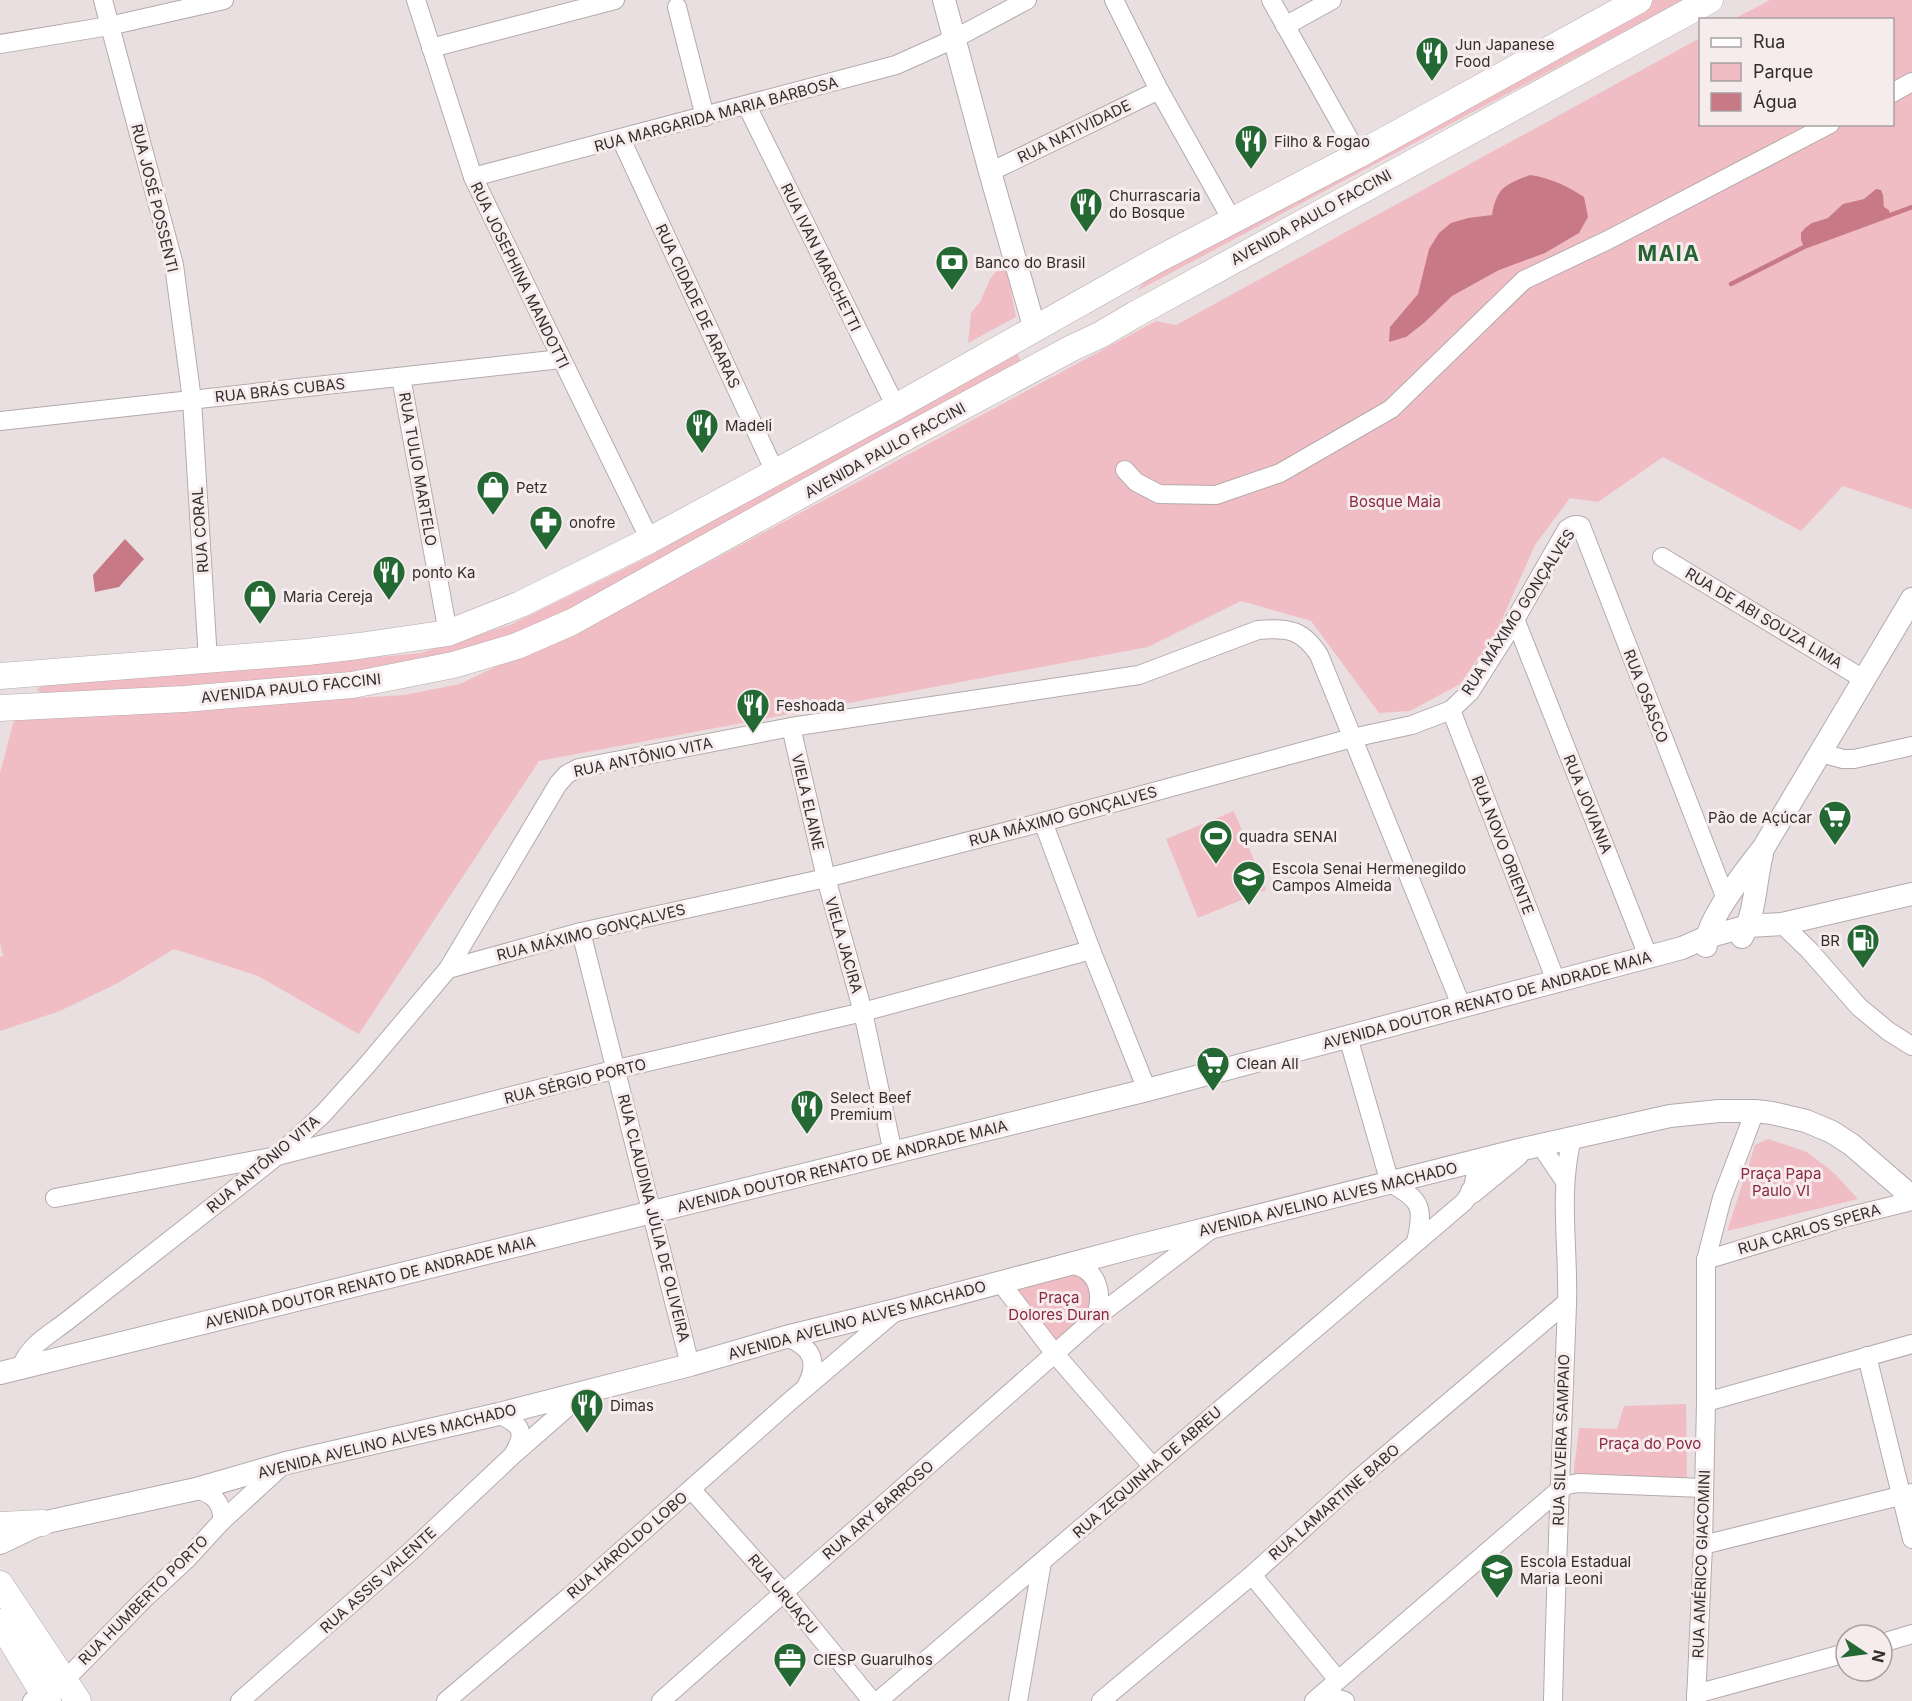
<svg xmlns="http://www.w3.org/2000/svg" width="1912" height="1701" viewBox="0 0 1912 1701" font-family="Inter,sans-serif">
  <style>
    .green { fill: #f1bdc4 }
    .water { fill: #c87986 }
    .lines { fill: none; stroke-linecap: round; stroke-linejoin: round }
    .stream { stroke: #c87986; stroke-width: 4.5 }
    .minor-casing { stroke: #b4aaab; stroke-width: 20 }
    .tertiary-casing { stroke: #b4aaab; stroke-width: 24 }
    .secondary-casing { stroke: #b4aaab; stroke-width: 27 }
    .minor { stroke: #fff; stroke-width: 18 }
    .tertiary { stroke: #fff; stroke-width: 22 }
    .secondary { stroke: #fff; stroke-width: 26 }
    .labels { text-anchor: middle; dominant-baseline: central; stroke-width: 6; stroke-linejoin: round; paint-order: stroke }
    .poi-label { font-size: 15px; fill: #332f2f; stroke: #f7eced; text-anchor: start }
    .street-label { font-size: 15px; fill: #332f2f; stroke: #f7eced }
    .park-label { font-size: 15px; fill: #872840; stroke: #f7eced }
    .district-label { font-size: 21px; font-weight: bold; letter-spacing: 1.5px; fill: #256333; stroke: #f7eced }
  </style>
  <rect width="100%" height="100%" fill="#eadfe0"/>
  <!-- green -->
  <g class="green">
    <polygon points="1654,0 1683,0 1137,291 1157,267"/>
    <polygon points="1770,0 1912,0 1912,509 1843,486 1801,531 1663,457 1598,502 1570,498 1535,545 1496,633 1460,684 1410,711 1379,713 1311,621 1241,601 1148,647 539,761 359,1034 258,976 174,949 118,983 60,1011 0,1031 0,957 3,956 0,943 0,773 14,720 404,695 460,684 700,567 1156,321 1176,325 1700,38 1700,124 1892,124 1892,20 1734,19"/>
    <polygon points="1005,261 1016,317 968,343 971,313 980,302 990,279"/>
    <polygon points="1017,353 1022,364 565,612 516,635 420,665 235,685 46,695 37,690 46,682 232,671 420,653 510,625 642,560"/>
    <polygon points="1234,811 1266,890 1198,918 1166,839"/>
    <polygon points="1768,1139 1807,1152 1834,1173 1858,1199 1727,1231 1755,1145"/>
    <polygon points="1068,1270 1088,1282 1096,1305 1053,1352 1006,1289"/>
    <polygon points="1686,1404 1687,1480 1573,1478 1579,1428 1617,1429 1624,1406"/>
  </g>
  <!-- water -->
  <g class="water">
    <path d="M1530,175C1551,178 1567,186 1584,197L1588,217L1579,233L1545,253L1499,270L1452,296L1424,323L1406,337L1389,342L1390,327L1418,294L1429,249L1439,233L1451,223L1468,218L1492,215C1497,187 1505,185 1530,175Z"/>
    <polygon points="1876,189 1881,190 1883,195 1884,207 1889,210 1890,214 1804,247 1801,240 1801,233 1805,228 1812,223 1828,218 1843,204 1864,199"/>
    <polygon points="125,539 144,559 119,587 95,592 93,575"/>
  </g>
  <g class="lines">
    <!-- stream -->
    <polyline class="stream" points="1731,284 1804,247 1912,207"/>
    <defs>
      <g id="minor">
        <polyline points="103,0 174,265 192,400 208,660"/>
        <polyline points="416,0 473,177 650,540"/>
        <polyline points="1114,0 1159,90 1232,220"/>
        <polyline points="1271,0 1358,155"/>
        <polyline points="677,7 705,117"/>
        <polyline points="1285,26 1332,0"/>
        <polyline points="0,44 109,26 224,0"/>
        <polyline points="431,48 615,0"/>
        <polyline points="1892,93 1912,82"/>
        <polyline points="747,106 896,407"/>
        <polyline points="621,139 775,472"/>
        <polyline points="990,172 1159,90"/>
        <polyline points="473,177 896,65 954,39 1027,0"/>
        <polyline points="401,377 448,633"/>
        <polyline points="0,421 561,359"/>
        <polyline points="1125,470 1136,482 1159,494 1216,495 1280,473 1391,409 1524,280 1608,240 1830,124"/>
        <polyline points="1662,557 1865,680"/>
        <polyline points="1515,619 1648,956"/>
        <polyline points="1451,710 1556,981"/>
        <polyline points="791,727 826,878 863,1012 893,1153"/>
        <polyline points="1821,753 1843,759 1854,759 1912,746"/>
        <polyline points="1043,822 1091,950 1147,1090"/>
        <polyline points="1782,924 1809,950 1859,1007 1888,1031 1912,1046"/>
        <polyline points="581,932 690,1365"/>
        <path d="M448,969L581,932L826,878L1043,822L1352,738L1412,725L1451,710L1470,692L1508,632L1567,529C1572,525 1575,524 1581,526L1726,899"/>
        <path d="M1348,1037L1390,1183C1422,1200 1424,1208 1416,1242"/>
        <polyline points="1541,1146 1564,1180"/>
        <polyline points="55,1198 277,1156 617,1069 863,1012 1091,950"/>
        <polyline points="1706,1260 1847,1217 1912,1201"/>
        <path d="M1069,1264C1099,1268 1104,1294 1095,1318"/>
        <polyline points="1001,1283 1055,1354 1153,1467"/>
        <path d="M786,1337C813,1347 819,1362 806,1387"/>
        <polyline points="1867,1356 1912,1539"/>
        <path d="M21,1367C29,1345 49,1335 67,1321L277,1156L323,1114L367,1065L448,969L558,784L567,774L579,768L791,727L1139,675L1258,630C1288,627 1303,630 1319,655L1461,1005"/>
        <polyline points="1706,1402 1912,1344"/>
        <path d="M499,1414C520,1425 527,1430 514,1453"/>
        <path d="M196,1489C213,1494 223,1502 222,1521"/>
        <polyline points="691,1489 783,1592 872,1701"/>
        <polyline points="1703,1545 1912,1493"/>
        <polyline points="1252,1575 1338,1680"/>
        <polyline points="1882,1643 1912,1634"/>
        <polyline points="1323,1694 1345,1701"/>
        <polyline points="1696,1694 1846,1653"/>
        <polyline points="32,1701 44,1695 65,1680 143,1600 187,1559 222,1521 284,1464"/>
        <polyline points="240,1701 411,1551 513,1455 585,1392"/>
        <polyline points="446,1701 577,1590 789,1402 896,1311"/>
        <polyline points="661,1701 1095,1318 1210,1230"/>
        <path d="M878,1701L1464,1202C1474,1189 1477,1178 1475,1162"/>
        <polyline points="1018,1701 1042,1562"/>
        <polyline points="1101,1701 1252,1575 1356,1481 1567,1302"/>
        <polyline points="1314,1701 1559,1490 1567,1485 1578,1483 1703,1488"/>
        <path d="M1553,1701C1556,1569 1562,1437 1567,1305C1569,1248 1558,1195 1572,1138"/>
        <polyline points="1696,1701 1703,1545 1706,1402 1706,1260 1722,1198 1755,1111"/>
      </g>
      <g id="tertiary">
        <polyline points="944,0 990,172 1035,330"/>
        <path d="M1742,937C1756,912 1755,881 1762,854"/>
        <path d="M1706,946C1704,923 1749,866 1764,847L1912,599"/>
        <polyline points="1472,1192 1517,1155"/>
        <polyline points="0,1373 1147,1090 1682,948 1707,937 1748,926 1782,924 1912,894"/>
        <polyline points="0,1543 42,1523 196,1489 286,1463 499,1414 690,1365 786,1337 896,1310 1138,1246 1523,1149 1670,1116 1719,1111 1755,1111 1772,1113 1806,1121 1832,1132 1852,1145 1912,1197"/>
      </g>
      <g id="secondary">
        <polyline points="0,676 307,652 359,646 448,633 521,604 650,540 896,407 1155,261 1358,155 1639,0"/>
        <polyline points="0,708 184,699 352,685 453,665 517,646 572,622 882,450 1072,348 1100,335 1134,315 1710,0"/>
        <polyline points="0,1525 42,1523"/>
        <polyline points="0,1584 78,1701"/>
        <polyline points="0,1622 48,1701"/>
      </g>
    </defs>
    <!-- minor casing -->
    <use href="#minor" class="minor-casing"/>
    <!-- tertiary casing -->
    <use href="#tertiary" class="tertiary-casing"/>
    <!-- secondary casing -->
    <use href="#secondary" class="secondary-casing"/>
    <!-- minor -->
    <use href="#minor" class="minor"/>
    <!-- tertiary -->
    <use href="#tertiary" class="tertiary"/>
    <!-- secondary -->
    <use href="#secondary" class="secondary"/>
  </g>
  <!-- icons -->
  <defs>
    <symbol id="restaurant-pin" viewBox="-11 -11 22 30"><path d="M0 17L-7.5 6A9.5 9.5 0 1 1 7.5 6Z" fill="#246934" stroke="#f7eced"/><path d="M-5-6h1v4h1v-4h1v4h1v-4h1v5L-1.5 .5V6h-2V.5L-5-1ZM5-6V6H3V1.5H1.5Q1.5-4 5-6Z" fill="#fff"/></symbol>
    <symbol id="bank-pin" viewBox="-11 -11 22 30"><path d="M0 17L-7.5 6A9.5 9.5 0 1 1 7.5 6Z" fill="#246934" stroke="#f7eced"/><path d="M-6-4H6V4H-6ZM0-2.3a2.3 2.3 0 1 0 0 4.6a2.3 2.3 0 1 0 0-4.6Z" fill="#fff"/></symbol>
    <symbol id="shop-pin" viewBox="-11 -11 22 30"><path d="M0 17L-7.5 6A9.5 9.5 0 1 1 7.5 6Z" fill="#246934" stroke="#f7eced"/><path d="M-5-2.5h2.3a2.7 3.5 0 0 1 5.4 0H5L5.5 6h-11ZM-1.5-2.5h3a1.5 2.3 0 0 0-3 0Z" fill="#fff"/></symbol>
    <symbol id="pharmacy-pin" viewBox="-11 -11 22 30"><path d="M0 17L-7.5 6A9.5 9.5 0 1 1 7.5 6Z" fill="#246934" stroke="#f7eced"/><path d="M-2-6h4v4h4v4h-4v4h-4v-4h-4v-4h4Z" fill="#fff"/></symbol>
    <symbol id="supermarket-pin" viewBox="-11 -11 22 30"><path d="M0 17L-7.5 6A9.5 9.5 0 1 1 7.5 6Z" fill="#246934" stroke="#f7eced"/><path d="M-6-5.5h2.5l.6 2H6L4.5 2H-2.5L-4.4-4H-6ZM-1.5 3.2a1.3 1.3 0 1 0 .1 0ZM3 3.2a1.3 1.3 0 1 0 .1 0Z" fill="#fff"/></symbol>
    <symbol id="stadium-pin" viewBox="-11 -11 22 30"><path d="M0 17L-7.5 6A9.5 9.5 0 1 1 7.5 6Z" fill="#246934" stroke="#f7eced"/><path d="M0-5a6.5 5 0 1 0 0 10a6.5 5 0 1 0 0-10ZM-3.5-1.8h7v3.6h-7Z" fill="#fff"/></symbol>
    <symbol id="school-pin" viewBox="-11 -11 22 30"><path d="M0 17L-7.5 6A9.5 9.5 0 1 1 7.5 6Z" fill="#246934" stroke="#f7eced"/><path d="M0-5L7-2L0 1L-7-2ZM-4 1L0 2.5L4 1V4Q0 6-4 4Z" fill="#fff"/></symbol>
    <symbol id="fuel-pin" viewBox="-11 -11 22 30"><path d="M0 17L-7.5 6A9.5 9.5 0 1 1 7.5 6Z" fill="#246934" stroke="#f7eced"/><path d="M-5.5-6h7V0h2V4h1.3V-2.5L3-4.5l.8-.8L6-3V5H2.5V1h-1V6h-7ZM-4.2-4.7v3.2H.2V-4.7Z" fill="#fff"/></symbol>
    <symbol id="office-pin" viewBox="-11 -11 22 30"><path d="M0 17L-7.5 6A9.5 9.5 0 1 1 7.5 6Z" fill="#246934" stroke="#f7eced"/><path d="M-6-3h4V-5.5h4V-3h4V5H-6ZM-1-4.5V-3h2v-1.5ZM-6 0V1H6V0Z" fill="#fff"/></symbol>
  </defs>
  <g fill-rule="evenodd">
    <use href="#restaurant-pin" x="1413" y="34" width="38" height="52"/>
    <use href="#restaurant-pin" x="1232" y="122" width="38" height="52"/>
    <use href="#restaurant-pin" x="1067" y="185" width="38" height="52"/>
    <use href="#bank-pin" x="933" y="243" width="38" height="52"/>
    <use href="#restaurant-pin" x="683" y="406" width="38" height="52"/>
    <use href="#shop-pin" x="474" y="468" width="38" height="52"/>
    <use href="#pharmacy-pin" x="527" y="503" width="38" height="52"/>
    <use href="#restaurant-pin" x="370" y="553" width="38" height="52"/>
    <use href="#shop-pin" x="241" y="577" width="38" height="52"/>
    <use href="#restaurant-pin" x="734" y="686" width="38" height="52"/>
    <use href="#supermarket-pin" x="1816" y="798" width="38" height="52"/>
    <use href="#stadium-pin" x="1197" y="817" width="38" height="52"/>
    <use href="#school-pin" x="1230" y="858" width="38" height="52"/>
    <use href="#fuel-pin" x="1844" y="921" width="38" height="52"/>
    <use href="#supermarket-pin" x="1194" y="1044" width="38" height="52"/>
    <use href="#restaurant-pin" x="788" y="1087" width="38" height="52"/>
    <use href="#restaurant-pin" x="568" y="1386" width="38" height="52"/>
    <use href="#school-pin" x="1478" y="1551" width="38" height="52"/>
    <use href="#office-pin" x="771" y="1640" width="38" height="52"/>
  </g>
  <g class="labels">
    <!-- poi labels -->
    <g class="poi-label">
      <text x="1455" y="44">Jun Japanese<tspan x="1455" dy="17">Food</tspan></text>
      <text x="1274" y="141">Filho &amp; Fogao</text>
      <text x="1109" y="195">Churrascaria<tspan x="1109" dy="17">do Bosque</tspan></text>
      <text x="975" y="262">Banco do Brasil</text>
      <text x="725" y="425">Madeli</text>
      <text x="516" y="487">Petz</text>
      <text x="569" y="522">onofre</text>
      <text x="412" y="572">ponto Ka</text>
      <text x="283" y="596">Maria Cereja</text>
      <text x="776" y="705">Feshoada</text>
      <text x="1812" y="817" text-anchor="end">Pão de Açúcar</text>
      <text x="1239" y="836">quadra SENAI</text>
      <text x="1272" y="868">Escola Senai Hermenegildo<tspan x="1272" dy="17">Campos Almeida</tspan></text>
      <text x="1840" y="940" text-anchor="end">BR</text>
      <text x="1236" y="1063">Clean All</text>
      <text x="830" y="1097">Select Beef<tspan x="830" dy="17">Premium</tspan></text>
      <text x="610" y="1405">Dimas</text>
      <text x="1520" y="1561">Escola Estadual<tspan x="1520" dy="17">Maria Leoni</tspan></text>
      <text x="813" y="1659">CIESP Guarulhos</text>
    </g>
    <!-- street labels -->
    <g class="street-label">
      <text transform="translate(716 114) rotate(-15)">RUA MARGARIDA MARIA BARBOSA</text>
      <text transform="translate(1074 131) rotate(-26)">RUA NATIVIDADE</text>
      <text transform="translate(155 198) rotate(76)">RUA JOSÉ POSSENTI</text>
      <text transform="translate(1311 217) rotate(-29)">AVENIDA PAULO FACCINI</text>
      <text transform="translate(821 257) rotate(64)">RUA IVAN MARCHETTI</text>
      <text transform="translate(520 275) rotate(64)">RUA JOSEPHINA MANDOTTI</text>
      <text transform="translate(698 306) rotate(65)">RUA CIDADE DE ARARAS</text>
      <text transform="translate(280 390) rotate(-6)">RUA BRÁS CUBAS</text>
      <text transform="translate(885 450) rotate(-29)">AVENIDA PAULO FACCINI</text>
      <text transform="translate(418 469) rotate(80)">RUA TULIO MARTELO</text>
      <text transform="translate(200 530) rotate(-94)">RUA CORAL</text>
      <text transform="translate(1518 612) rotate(-57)">RUA MÁXIMO GONÇALVES</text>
      <text transform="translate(1764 618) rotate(31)">RUA DE ABI SOUZA LIMA</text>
      <text transform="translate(291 688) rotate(-6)">AVENIDA PAULO FACCINI</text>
      <text transform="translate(1646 696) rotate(69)">RUA OSASCO</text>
      <text transform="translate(643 757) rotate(-12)">RUA ANTÔNIO VITA</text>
      <text transform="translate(808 802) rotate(77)">VIELA ELAINE</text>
      <text transform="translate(1588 804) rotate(68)">RUA JOVIANIA</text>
      <text transform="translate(1063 816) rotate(-15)">RUA MÁXIMO GONÇALVES</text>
      <text transform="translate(1503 845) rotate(69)">RUA NOVO ORIENTE</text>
      <text transform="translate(591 932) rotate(-14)">RUA MÁXIMO GONÇALVES</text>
      <text transform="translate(844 945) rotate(74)">VIELA JACIRA</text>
      <text transform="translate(1487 1000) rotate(-15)">AVENIDA DOUTOR RENATO DE ANDRADE MAIA</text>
      <text transform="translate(575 1081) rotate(-14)">RUA SÉRGIO PORTO</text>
      <text transform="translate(263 1164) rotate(-40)">RUA ANTÔNIO VITA</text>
      <text transform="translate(842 1166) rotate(-14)">AVENIDA DOUTOR RENATO DE ANDRADE MAIA</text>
      <text transform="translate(1328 1199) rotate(-14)">AVENIDA AVELINO ALVES MACHADO</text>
      <text transform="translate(654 1218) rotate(76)">RUA CLAUDINA JÚLIA DE OLIVEIRA</text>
      <text transform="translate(1809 1229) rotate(-16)">RUA CARLOS SPERA</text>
      <text transform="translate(370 1282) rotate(-14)">AVENIDA DOUTOR RENATO DE ANDRADE MAIA</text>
      <text transform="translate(857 1320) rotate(-15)">AVENIDA AVELINO ALVES MACHADO</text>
      <text transform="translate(1561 1440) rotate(-88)">RUA SILVEIRA SAMPAIO</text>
      <text transform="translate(387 1441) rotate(-14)">AVENIDA AVELINO ALVES MACHADO</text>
      <text transform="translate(1147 1472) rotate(-41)">RUA ZEQUINHA DE ABREU</text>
      <text transform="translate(1334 1502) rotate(-41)">RUA LAMARTINE BABO</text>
      <text transform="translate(878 1510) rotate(-41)">RUA ARY BARROSO</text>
      <text transform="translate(627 1545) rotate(-41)">RUA HAROLDO LOBO</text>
      <text transform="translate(1701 1564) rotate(-88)">RUA AMÉRICO GIACOMINI</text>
      <text transform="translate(378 1580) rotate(-42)">RUA ASSIS VALENTE</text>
      <text transform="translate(783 1594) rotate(50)">RUA URUAÇU</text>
      <text transform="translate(143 1600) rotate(-45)">RUA HUMBERTO PORTO</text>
    </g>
    <!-- park labels -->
    <g class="park-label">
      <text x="1395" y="501">Bosque Maia</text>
      <text x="1781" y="1173">Praça Papa<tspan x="1781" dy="17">Paulo VI</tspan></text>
      <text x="1059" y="1297">Praça<tspan x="1059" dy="17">Dolores Duran</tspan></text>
      <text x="1650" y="1443">Praça do Povo</text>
    </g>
    <!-- district labels -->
    <g class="district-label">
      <text x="1669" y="253">MAIA</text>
    </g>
  </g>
  <!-- legend -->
  <rect x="1699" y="18" width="195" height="108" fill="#f7eced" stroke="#a9a0a1" stroke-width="1.5"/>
  <rect x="1711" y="38" width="30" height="9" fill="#ffffff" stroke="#a9a0a1" stroke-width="1.5"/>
  <text x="1753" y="48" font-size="18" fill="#332f2f">Rua</text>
  <rect x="1711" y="63" width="30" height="18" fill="#f1bdc4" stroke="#a9a0a1" stroke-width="1.5"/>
  <text x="1753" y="78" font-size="18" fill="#332f2f">Parque</text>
  <rect x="1711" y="93" width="30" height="18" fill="#c87986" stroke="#a9a0a1" stroke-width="1.5"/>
  <text x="1753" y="108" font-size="18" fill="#332f2f">Água</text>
  <!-- north arrow -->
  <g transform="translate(1864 1653) rotate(103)"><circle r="28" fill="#f7eced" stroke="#a9a0a1" stroke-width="1.5"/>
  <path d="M0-4.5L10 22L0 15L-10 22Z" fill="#246934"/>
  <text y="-9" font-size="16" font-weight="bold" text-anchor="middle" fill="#332f2f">N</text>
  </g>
</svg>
